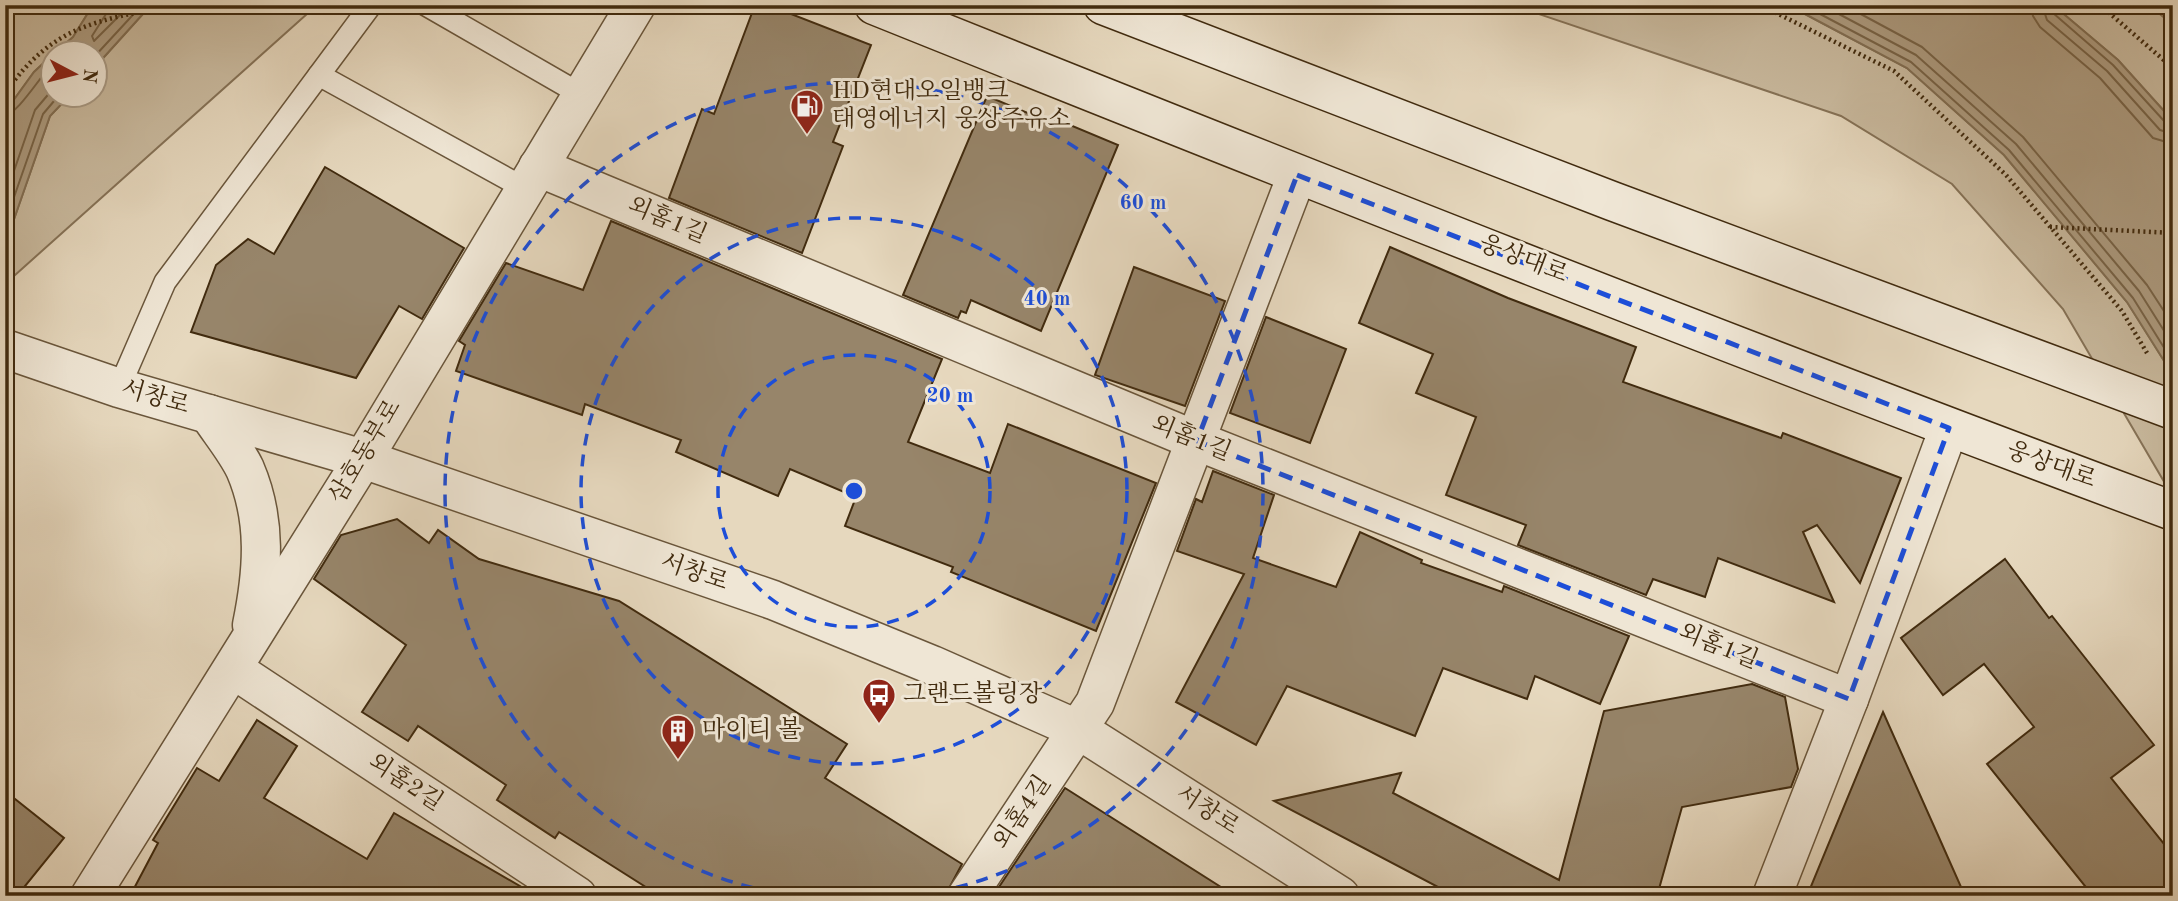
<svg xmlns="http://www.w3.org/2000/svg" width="2178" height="901" viewBox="0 0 2178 901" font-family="'Old Standard TT','Noto Serif KR',serif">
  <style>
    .green { fill: #cabba0; stroke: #867358; stroke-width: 2 }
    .water { fill: #ae9d82; stroke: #826f54; stroke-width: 2 }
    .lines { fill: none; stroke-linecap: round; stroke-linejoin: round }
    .shore { stroke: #786448; stroke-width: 2 }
    .building { fill: #97856a; stroke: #412b0f; stroke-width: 2 }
    .service-casing { stroke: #6a563b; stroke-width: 24 }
    .minor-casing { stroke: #6a563b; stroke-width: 41 }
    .tertiary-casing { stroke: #6a563b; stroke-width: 41 }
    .secondary-casing { stroke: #412b0f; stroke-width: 41 }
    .path { stroke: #412b0f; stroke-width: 4.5; stroke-dasharray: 2 3.5; stroke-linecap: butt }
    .service { stroke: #efe6d5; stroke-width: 21 }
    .minor { stroke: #efe6d5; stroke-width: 38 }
    .tertiary { stroke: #efe6d5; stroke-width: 38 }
    .secondary { stroke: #efe6d5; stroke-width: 38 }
    .marked { fill: none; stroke: #1d4ed8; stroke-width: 5; stroke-dasharray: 14 9; stroke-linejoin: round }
    .ring { fill: none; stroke: #1d4ed8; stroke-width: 3.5; stroke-dasharray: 12 9 }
    .labels { text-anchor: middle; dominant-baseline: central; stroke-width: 6; stroke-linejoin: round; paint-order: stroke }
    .poi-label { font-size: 24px; fill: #412b0f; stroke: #efe6d5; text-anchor: start }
    .street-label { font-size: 24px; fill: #412b0f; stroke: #efe6d5 }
    .centre { fill: #1d4ed8; stroke: #efe6d5; stroke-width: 3.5 }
    .ring-label { font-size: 21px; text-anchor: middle; font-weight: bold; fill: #1d4ed8; stroke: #efe6d5; stroke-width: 6; stroke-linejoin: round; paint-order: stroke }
  </style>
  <rect width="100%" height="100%" fill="#e6d8be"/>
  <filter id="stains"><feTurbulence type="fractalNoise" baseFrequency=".00286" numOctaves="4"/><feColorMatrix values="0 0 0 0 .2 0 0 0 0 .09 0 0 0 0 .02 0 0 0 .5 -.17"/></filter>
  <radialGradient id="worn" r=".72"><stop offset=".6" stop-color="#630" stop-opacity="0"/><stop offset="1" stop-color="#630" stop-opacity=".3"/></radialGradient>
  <!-- green -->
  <g class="green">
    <polygon points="19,5 93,5 73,37 34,72 5,112 5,21"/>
    <polygon points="151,5 317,5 5,284 5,245 50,116 70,95 94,94 95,67"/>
    <polygon points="1512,5 1788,5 1907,68 2004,155 2127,302 2173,375 2173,497 2063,309 1952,184 1841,116"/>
    <polygon points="2053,5 2149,5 2173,25 2173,121 2118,60"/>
  </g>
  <!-- water -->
  <g class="water">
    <polygon points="93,5 151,5 95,67 94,52 56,52 73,37"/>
    <polygon points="1788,5 2053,5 2118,60 2173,121 2173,375 2127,302 2004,155 1907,68"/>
    <polygon points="52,55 52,94 70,95 50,116 5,245 5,112 34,72"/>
  </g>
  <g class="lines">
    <!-- shore -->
    <g class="shore">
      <polyline points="108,5 106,14 92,36 94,41 130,5"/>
      <polyline points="1803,5 1911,62 2009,150 2133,298 2173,362"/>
      <polyline points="1822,5 1916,55 2016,144 2139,291 2173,345"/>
      <polyline points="1844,5 1922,47 2023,137 2147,285 2173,325"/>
      <polyline points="2031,5 2033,16 2040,27 2100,78 2153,138 2173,144"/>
      <polyline points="2042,5 2047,20 2107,71 2160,130 2173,134"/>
      <polyline points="2051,5 2053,13 2113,65 2165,122 2173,125"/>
      <polyline points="94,57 142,5"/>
      <path d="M5,115C18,114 40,76 52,65"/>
      <polyline points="5,197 35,110 52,90"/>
      <polyline points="5,223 43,114 60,94"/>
    </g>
  </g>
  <!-- building -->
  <g class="building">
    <polygon points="755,5 768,5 871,45 833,142 843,146 802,253 669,198 702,109 714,114"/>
    <polygon points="987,96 1049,122 1051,117 1118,145 1041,331 971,300 966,313 961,311 958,318 903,295"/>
    <polygon points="325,167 464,248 422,319 399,306 356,378 191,332 216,265 248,239 274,254"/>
    <polygon points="611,221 942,359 908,442 990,473 1008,424 1156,483 1096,631 951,572 953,567 845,526 856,497 790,469 778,496 676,452 681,440 585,404 582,415 456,371 465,345 459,341 506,263 583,290"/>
    <polygon points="1390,247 1508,298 1636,347 1623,382 1781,438 1783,433 1901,478 1860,583 1817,525 1803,532 1834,602 1718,558 1705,597 1653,579 1646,595 1518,545 1526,525 1446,495 1476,417 1416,393 1433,354 1359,323"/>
    <polygon points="1134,267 1225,301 1185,406 1095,375"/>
    <polygon points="1266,317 1346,349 1310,443 1230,413"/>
    <polygon points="1213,471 1274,495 1253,558 1336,587 1360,532 1422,560 1421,563 1502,592 1504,586 1629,636 1600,704 1535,676 1527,699 1443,668 1415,736 1287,686 1256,745 1176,702 1244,574 1177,551 1196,499 1202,502"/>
    <polygon points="397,519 429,543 438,530 479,559 619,601 847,744 825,778 962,864 945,896 660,896 559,832 555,838 497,800 506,785 418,726 408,741 362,712 406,645 314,579 341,535"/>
    <polygon points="2005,559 2049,618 2052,616 2154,745 2111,778 2173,855 2173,896 2093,896 1987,764 2034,727 1984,664 1943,695 1901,638"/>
    <polygon points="1752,684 1785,697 1798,769 1791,787 1682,807 1657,896 1455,896 1274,801 1401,773 1393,793 1559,880 1604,711"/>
    <polygon points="1883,712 1937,833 1965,896 1807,896"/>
    <polygon points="257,720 297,746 264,798 367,859 394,813 537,896 130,896 158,843 153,840 197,768 219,781"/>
    <polygon points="1065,788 1235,896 993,896"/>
    <polygon points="5,791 64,838 17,896 5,896"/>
  </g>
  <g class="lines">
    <defs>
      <g id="service">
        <polyline points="426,5 582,95"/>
        <polyline points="319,75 371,5"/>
        <polyline points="119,388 165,282 319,75 524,188"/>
      </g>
      <g id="minor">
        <polyline points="538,167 1197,441 1849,699"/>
        <polyline points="233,669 577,896"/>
        <polyline points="967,896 1095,703 1297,175"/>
        <polyline points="1772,896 1849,699 1949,428"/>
      </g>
      <g id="tertiary">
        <polyline points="5,349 119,388 363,459 773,600 932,665 1079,730 1340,896"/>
        <path d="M209,414C220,431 236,450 245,469C267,520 263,571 252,625"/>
        <polyline points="90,896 363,459 636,5"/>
      </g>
      <g id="secondary">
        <path d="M874,5C1305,178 1737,349 2173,511"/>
        <polyline points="1103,5 1612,201 2173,410"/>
      </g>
    </defs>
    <!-- service casing -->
    <use href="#service" class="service-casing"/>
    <!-- minor casing -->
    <use href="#minor" class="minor-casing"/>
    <!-- tertiary casing -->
    <use href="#tertiary" class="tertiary-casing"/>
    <!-- secondary casing -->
    <use href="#secondary" class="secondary-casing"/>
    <!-- path -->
    <g class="path">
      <polyline points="1760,5 1894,71 2006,175 2122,311 2147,353"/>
      <polyline points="2100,5 2173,68"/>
      <path d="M5,93C54,24 95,22 172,5"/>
      <polyline points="2050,227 2173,233"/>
    </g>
    <!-- service -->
    <use href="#service" class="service"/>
    <!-- minor -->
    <use href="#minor" class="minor"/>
    <!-- tertiary -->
    <use href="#tertiary" class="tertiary"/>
    <!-- secondary -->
    <use href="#secondary" class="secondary"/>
  </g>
  <!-- marked area -->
  <path class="marked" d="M1297,175L1949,428L1849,699L1197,441Z"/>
  <!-- distance rings -->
  <g class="ring">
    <circle cx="854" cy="491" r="136"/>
    <circle cx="854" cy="491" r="273"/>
    <path d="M794 896A409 409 0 1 1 914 896"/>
  </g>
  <!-- icons -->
  <defs>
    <symbol id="fuel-pin" viewBox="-11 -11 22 30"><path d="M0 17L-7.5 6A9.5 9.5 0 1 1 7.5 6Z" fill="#8f2418" stroke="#efe6d5"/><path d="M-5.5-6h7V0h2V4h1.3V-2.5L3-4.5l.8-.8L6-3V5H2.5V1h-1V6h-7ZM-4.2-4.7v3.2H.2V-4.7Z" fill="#fff"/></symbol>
    <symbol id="bus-pin" viewBox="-11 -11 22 30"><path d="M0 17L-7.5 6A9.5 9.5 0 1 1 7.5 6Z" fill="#8f2418" stroke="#efe6d5"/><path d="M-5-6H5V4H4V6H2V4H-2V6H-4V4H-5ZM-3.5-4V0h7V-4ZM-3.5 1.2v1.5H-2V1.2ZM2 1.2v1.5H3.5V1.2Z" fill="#fff"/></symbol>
    <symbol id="building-pin" viewBox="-11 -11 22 30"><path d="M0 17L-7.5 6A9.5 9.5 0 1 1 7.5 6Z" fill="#8f2418" stroke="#efe6d5"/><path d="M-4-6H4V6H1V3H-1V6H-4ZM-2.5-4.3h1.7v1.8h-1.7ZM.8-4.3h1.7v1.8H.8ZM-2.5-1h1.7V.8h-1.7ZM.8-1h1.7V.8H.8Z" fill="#fff"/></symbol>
  </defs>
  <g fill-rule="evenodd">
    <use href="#fuel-pin" x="788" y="87" width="38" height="52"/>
    <use href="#bus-pin" x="860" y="676" width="38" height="52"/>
    <use href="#building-pin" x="659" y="712" width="38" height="52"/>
  </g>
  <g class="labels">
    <!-- poi labels -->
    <g class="poi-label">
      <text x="832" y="92">HD현대오일뱅크<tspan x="832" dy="28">태영에너지 웅상주유소</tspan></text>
      <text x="903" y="695">그랜드볼링장</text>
      <text x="702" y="731">마이티 볼</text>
    </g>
    <!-- street labels -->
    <g class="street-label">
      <text transform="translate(667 221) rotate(23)">외홈1길</text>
      <text transform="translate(1523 260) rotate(21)">웅상대로</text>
      <text transform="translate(155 398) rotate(16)">서창로</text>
      <text transform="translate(1191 439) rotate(22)">외홈1길</text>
      <text transform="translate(366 452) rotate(-59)">삼호동부로</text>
      <text transform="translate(2051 466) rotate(20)">웅상대로</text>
      <text transform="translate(694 573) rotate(19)">서창로</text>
      <text transform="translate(1718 647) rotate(22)">외홈1길</text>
      <text transform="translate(405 783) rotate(33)">외홈2길</text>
      <text transform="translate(1207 811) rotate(33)">서창로</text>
      <text transform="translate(1023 813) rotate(-56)">외홈4길</text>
    </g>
  </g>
  <circle cx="854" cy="491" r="10" class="centre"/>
  <g class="ring-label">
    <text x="1143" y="209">60 m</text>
    <text x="1047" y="305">40 m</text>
    <text x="950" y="402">20 m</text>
  </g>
  <!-- margin -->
  <rect width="2178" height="901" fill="none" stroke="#e6d8be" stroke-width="28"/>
  <rect x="7" y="7" width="2164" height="887" fill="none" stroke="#412b0f" stroke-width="3.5"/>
  <rect x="14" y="14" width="2150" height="873" fill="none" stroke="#412b0f" stroke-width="2"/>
  <!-- north arrow -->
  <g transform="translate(74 74) rotate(97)"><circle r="33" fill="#efe6d5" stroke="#a99b86" stroke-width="2"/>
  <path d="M0-5L12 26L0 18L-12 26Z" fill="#8f2418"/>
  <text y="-10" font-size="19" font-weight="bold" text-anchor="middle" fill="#412b0f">N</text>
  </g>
  <rect width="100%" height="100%" filter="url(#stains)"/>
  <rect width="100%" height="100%" fill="url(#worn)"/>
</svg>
